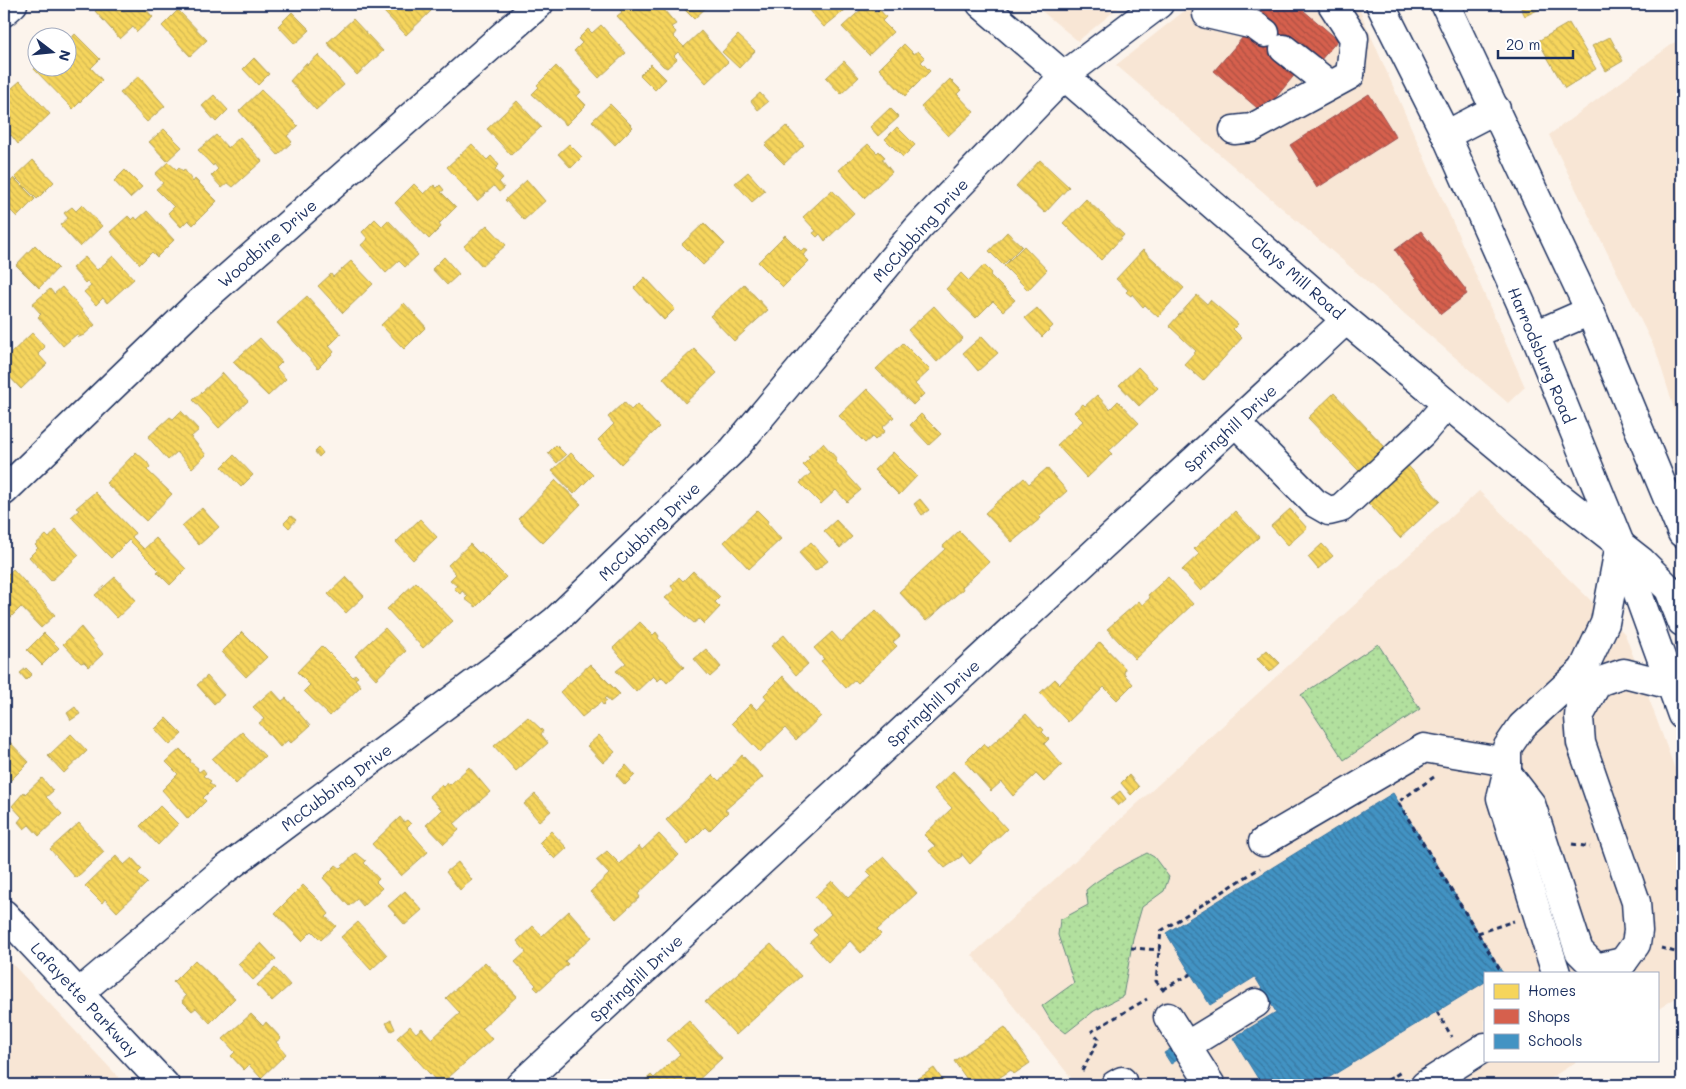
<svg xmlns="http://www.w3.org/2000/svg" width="1686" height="1089" viewBox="0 0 1686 1089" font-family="Mali,sans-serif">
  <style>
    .built { fill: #f8e6d5 }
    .grass { fill: url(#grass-dots); stroke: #66887e }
    .homes { fill: url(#homes-back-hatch); stroke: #b4a35d }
    .shops { fill: url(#shops-back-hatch); stroke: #9e5152 }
    .schools { fill: url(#schools-back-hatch); stroke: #3775a5 }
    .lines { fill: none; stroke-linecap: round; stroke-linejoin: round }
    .minor-casing { stroke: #1b2f5e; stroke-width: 31 }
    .major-casing { stroke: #1b2f5e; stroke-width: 31 }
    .path { stroke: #1b2f5e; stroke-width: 3; stroke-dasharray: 5 4; stroke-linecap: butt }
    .minor { stroke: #fff; stroke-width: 28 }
    .major { stroke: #fff; stroke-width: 28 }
    .labels { text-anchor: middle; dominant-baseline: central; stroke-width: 5; stroke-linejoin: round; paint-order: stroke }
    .street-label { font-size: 16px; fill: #1b2f5e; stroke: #fff }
  </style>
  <defs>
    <pattern id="grass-dots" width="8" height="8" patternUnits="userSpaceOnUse" patternTransform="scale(1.25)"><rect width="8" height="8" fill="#b2e09e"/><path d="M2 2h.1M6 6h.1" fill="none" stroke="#98c08a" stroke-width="1.8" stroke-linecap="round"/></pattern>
    <pattern id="homes-back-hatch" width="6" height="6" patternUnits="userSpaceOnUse" patternTransform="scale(1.25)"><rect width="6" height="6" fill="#f6d55c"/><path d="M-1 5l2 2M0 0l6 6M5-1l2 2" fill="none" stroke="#d2b752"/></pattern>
    <pattern id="shops-back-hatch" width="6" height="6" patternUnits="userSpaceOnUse" patternTransform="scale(1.25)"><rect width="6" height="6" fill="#d6604d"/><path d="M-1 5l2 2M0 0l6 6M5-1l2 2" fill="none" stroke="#ad5043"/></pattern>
    <pattern id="schools-back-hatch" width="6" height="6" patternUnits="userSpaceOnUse" patternTransform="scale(1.25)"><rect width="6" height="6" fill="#4393c3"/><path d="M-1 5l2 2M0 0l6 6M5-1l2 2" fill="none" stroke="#3778a2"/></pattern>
  </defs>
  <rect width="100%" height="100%" fill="#fcf4ec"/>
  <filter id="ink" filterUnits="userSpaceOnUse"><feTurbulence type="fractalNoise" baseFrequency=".02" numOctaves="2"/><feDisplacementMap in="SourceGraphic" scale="10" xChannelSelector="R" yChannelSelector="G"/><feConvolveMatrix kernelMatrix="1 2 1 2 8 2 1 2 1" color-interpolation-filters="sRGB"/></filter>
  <g filter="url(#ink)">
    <!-- built -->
    <g class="built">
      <polygon points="1033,4 1123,4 1078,41"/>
      <polygon points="1193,4 1357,4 1525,387 1508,403 1116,65"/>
      <polygon points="1682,37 1682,434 1656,351 1549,135"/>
      <polygon points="1479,491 1625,634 1682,788 1682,994 1657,1010 1657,973 1485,973 1485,1060 1579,1060 1540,1085 1077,1085 972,955"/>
      <polygon points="4,955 126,1085 4,1085"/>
    </g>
    <!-- grass -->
    <g class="grass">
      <polygon points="1378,644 1420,709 1344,760 1301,695"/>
      <path d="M1147,853L1154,857L1169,877L1164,891L1142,907L1133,938L1123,996L1094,1011L1066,1033L1051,1021L1042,1006L1074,983L1058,935L1060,920L1088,905L1086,890C1100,877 1129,862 1147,853Z"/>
    </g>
    <!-- homes -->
    <g class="homes">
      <polygon points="103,4 141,4 153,17 137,32 133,27 120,39 95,11"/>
      <polygon points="391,4 424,4 431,11 406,35 383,11"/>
      <polygon points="625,4 659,4 676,24 671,27 676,32 673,36 684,47 701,31 728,62 706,83 678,52 674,56 677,59 667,68 663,66 617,16 622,12 619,9"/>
      <polygon points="688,4 710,4 694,19 683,8"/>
      <polygon points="803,4 848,4 843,8 845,10 824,27"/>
      <polygon points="867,4 876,12 879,9 886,17 882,21 893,32 869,55 842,27"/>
      <polygon points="1519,4 1550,4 1525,16"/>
      <polygon points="178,10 207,40 190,56 162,26"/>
      <polygon points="292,12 310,30 295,44 278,26"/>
      <polygon points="353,19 383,51 357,75 327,43"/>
      <polygon points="1569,23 1596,69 1565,88 1538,41"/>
      <polygon points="601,25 626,53 599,78 574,51 582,43 578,39 588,29 592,33"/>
      <polygon points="75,34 100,59 91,68 102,80 73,109 34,69 38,66 38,68 68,68 68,42"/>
      <polygon points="738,35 755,51 739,68 722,52"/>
      <polygon points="1610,37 1623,61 1606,71 1592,46"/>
      <polygon points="904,44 914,54 918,51 925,58 921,62 930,71 905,96 879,69"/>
      <polygon points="318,55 344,85 316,110 290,81 306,63 307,65"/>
      <polygon points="254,58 269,74 258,85 243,69"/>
      <polygon points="844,61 859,77 841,94 826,78"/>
      <polygon points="651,64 666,79 655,90 640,75"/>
      <polygon points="556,66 581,92 577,96 586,105 566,125 532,94 539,87 537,85"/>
      <polygon points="139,76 165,106 147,122 120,93"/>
      <polygon points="950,79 961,90 957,94 974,112 948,136 921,107"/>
      <polygon points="20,81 50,114 18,144 11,135 4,141 4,93 5,94"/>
      <polygon points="261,90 298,126 287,136 292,142 278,155 239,111"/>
      <polygon points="760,93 768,102 758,110 751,101"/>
      <polygon points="214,95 228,110 216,122 202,106"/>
      <polygon points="517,101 541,127 511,155 487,129"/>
      <polygon points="610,104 633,127 615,145 592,121"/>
      <polygon points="890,108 899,117 878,136 870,127"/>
      <polygon points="786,126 804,145 784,164 765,145"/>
      <polygon points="897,127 915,145 903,157 885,139"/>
      <polygon points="164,129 182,147 167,161 149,142"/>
      <polygon points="216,135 228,148 240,137 262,161 233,187 228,183 222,188 211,176 218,169 214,164 213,166 198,150"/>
      <polygon points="472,144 487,160 491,156 499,165 495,169 503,178 499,182 504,188 499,192 494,186 477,201 447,167"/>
      <polygon points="569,144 582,157 571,168 558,154"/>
      <polygon points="868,144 877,153 879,151 885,157 882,159 892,172 864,198 839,170"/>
      <polygon points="33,160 54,182 37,199 15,177"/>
      <polygon points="1040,160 1069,187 1045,213 1016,186"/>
      <polygon points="168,162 177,170 179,168 183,171 184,169 193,182 195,179 217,201 193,225 188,220 181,227 168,213 174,207 156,189 163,183 155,174"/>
      <polygon points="125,170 142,187 130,198 114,181"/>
      <polygon points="748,172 765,191 752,202 735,183"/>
      <polygon points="14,178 35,199 17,217 4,204 4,188"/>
      <polygon points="527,180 545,201 524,220 505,200"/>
      <polygon points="414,184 424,194 434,185 437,188 440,185 444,190 441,192 456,207 439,224 441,227 429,239 395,203"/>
      <polygon points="832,190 854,213 825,241 820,234 817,237 813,233 816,231 803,217"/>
      <polygon points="1086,199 1124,235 1101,260 1063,223"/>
      <polygon points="82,205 102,226 80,247 60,225 68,218 64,213 72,207 76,211"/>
      <polygon points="147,211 174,240 157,257 152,252 140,264 110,232 128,216 132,220 135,217 137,220"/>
      <polygon points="375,219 382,226 388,220 414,247 412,248 418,255 405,267 399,261 386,273 361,245 368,239 362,232"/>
      <polygon points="704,223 725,244 703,265 682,244"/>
      <polygon points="487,225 506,245 482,266 464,246"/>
      <polygon points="1007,232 1022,246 1003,265 989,251"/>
      <polygon points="785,235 801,251 804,248 808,251 803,255 809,261 783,287 758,262"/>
      <polygon points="35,245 58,268 39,288 16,265"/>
      <polygon points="1024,246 1047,270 1028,290 1004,266"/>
      <polygon points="1143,250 1184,288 1158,317 1145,305 1143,307 1132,294 1131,296 1126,292 1128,290 1116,279"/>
      <polygon points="113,256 134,279 107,303 103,298 96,305 84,292 91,286 87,281 85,283 72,268 85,257 97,270"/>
      <polygon points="444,257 459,274 447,285 432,269"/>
      <polygon points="351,261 373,284 343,313 318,286 331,274 333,277"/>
      <polygon points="984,265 992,273 990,275 1015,300 1003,311 993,301 976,318 946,289 961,273 969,281"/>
      <polygon points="645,277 675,309 664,320 634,288"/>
      <polygon points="744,284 768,310 734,341 710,316"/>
      <polygon points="62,287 95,325 84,335 79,337 77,334 63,346 38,317 41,314 32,304 50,289 54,294"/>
      <polygon points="1197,295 1207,304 1210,300 1238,324 1233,329 1242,338 1203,381 1184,364 1196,351 1169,326"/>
      <polygon points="307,296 341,334 329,346 334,352 318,368 277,323"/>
      <polygon points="404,303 426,327 404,349 381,325"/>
      <polygon points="934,306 963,338 937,362 908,330"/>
      <polygon points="1037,308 1053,326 1042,337 1025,318"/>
      <polygon points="32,333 45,347 38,354 47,364 21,389 4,371 4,354 7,357"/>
      <polygon points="982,336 998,353 978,371 963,353"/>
      <polygon points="260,338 282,362 276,368 286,379 268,396 233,362"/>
      <polygon points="903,343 930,370 915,384 924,394 913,405 876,369"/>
      <polygon points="694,349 717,373 685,403 663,378"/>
      <polygon points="1138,367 1158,388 1139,406 1119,385"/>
      <polygon points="223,373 248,401 219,428 193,400"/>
      <polygon points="867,389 894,417 882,428 885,431 875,440 872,437 865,443 839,416"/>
      <polygon points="1334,393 1385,447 1359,471 1308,418"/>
      <polygon points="1097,395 1110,409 1118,401 1139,423 1109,451 1112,454 1087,478 1057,445 1083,421 1074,412 1083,404 1085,406"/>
      <polygon points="624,402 631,410 637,404 659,427 621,464 598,440 614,424 608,417"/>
      <polygon points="181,411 199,430 191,437 206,455 192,468 177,452 168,460 148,437 170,417 173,419"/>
      <polygon points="921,414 941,434 929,445 910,425"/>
      <polygon points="823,443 837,459 835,461 861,490 847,502 836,490 821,504 800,483 811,473 803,465 810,458 808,457"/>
      <polygon points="556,445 566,455 557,463 548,453"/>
      <polygon points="319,448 323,453 319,457 315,452"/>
      <polygon points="136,452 147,462 150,467 147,470 172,494 146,521 106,483"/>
      <polygon points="893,452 917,476 899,495 874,470"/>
      <polygon points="571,453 593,475 574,494 552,471"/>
      <polygon points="234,455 253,475 241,487 222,467"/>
      <polygon points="1402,459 1440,501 1400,538 1362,496"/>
      <polygon points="1047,468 1067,491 1039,516 1041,518 1012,542 985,513 1024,478 1029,484"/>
      <polygon points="556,480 581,504 543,543 518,519"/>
      <polygon points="95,492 135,533 132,537 144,549 156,538 186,569 170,585 157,572 159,570 129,540 111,558 71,517 79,510 76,508"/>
      <polygon points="920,499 929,510 922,515 914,504"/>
      <polygon points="202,508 219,527 199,545 182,526"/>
      <polygon points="1290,509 1307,528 1288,545 1271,526"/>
      <polygon points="757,510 768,521 767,523 781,539 749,569 724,542"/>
      <polygon points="1235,511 1259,537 1201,591 1182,570 1199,554 1194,549"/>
      <polygon points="291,516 296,520 289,528 284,523"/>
      <polygon points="420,519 437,537 413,560 396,542"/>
      <polygon points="836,520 852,537 840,548 824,531"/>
      <polygon points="56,530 79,555 51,581 29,557 38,548 35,545 46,535 49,538"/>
      <polygon points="959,531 989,562 962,587 963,589 926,621 899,592 945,549 943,546"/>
      <polygon points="811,542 828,561 815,571 799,553"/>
      <polygon points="470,544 479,553 481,552 506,577 476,607 465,599 468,596 462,591 460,594 454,588 457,586 450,580 456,574 448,565"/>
      <polygon points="1322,544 1333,556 1318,569 1308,557"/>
      <polygon points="13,569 55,615 41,628 21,607 10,618 4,612 4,578"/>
      <polygon points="693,571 720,597 715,602 720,607 704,624 699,619 694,623 665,598 674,590 671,586 679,577 683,581"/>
      <polygon points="115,577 136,600 117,618 95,595"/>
      <polygon points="346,577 364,596 346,613 328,594"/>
      <polygon points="1168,577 1193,604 1135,659 1107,629 1139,601 1142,605 1150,598 1148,595"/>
      <polygon points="416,582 453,621 423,648 387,609"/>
      <polygon points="876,610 900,636 893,642 897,646 858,683 855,680 846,688 821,661 824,659 814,648 832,632 841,642"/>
      <polygon points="640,622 653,635 656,632 659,636 658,638 684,667 667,683 662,677 658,681 653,676 636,692 616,671 626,663 613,648"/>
      <polygon points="81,627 103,654 89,667 84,662 81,663 63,644"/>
      <polygon points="385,628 406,651 376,679 355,656"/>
      <polygon points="242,632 267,657 246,677 222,652"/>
      <polygon points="44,633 59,648 42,665 27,650"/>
      <polygon points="784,635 808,664 796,675 771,646"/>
      <polygon points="1100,642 1125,668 1124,674 1133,684 1117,700 1104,687 1068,722 1040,693 1055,679 1060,684"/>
      <polygon points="322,646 353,677 355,674 358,677 355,679 361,686 330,716 304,691 310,685 297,672"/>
      <polygon points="706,649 721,667 710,677 694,659"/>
      <polygon points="1267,650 1280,663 1270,672 1257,659"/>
      <polygon points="590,664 620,694 610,702 606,697 604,699 607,701 603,705 601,702 582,717 560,692"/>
      <polygon points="26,668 32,674 26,680 20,673"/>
      <polygon points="207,676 224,695 214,704 197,685"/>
      <polygon points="783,676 821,716 796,740 785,728 760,752 732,723 751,704 757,710 767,699 764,695"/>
      <polygon points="272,690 282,701 286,698 310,726 291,743 288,740 280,747 259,723 264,719 253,707"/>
      <polygon points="75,707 80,714 71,720 67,713"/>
      <polygon points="1026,714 1039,728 1041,727 1044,730 1042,732 1049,739 1044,744 1062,765 1044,782 1036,774 1013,796 1001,782 991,791 965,762 984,743 988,748"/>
      <polygon points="528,717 543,731 541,734 548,743 516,771 494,746"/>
      <polygon points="166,718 182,734 170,745 155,729"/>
      <polygon points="242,732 265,756 236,784 212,759"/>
      <polygon points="71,734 87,751 64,773 48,756"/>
      <polygon points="599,735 615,752 603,763 587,746"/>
      <polygon points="5,737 29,762 4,787 4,738"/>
      <polygon points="180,749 191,760 190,762 198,768 197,769 199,772 203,769 206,773 203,776 211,781 209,783 214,787 203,798 206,801 188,819 162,790 178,774 166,762"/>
      <polygon points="742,755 763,777 725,810 728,812 709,831 705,827 688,844 666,820 713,775 719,781"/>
      <polygon points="626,765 635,775 625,785 616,775"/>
      <polygon points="469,767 490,792 454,824 459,830 444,844 426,825 442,810 429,796 441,785 443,787 448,783 450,785"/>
      <polygon points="953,771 1007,829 970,864 961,853 962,856 945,868 929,851 935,846 924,835 952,808 934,789"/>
      <polygon points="1129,775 1139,787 1131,795 1121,783"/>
      <polygon points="42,778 53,791 46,797 62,814 39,836 29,825 24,829 18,822 22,817 12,806 24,792 25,794"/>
      <polygon points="1120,791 1126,799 1118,806 1111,798"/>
      <polygon points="535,794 551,811 539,821 524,804"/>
      <polygon points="160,806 178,824 158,845 140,826"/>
      <polygon points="400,817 404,822 407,820 411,824 407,828 428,852 401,876 372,844"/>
      <polygon points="79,823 104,852 76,878 50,849"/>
      <polygon points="551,831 567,848 555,859 539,843"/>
      <polygon points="659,834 679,855 638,894 640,897 616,919 590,892 609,874 596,860 607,851 620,864 639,846 642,850"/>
      <polygon points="356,853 366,861 364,863 379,879 376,882 382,888 363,906 357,899 349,906 323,878 336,865 340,868"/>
      <polygon points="116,856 124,865 132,858 142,869 138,873 147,883 117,912 105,899 102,903 85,886"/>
      <polygon points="884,857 917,893 877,930 881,934 861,953 850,941 828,962 810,942 818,935 813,930 831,914 815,897 832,881 848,898 872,876 867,871"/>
      <polygon points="458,862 472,880 460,890 446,872"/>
      <polygon points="303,885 318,900 329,914 326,917 336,926 321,940 312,931 302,941 275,913"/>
      <polygon points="405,891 422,910 405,925 388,906"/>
      <polygon points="569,911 592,937 565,961 568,964 538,991 534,987 536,985 515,962 526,952 517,941 533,926 542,936"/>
      <polygon points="358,922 387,955 371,970 341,937"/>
      <polygon points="261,943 276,959 253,980 238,964"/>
      <polygon points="771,944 801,976 736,1035 705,1002"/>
      <polygon points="195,960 235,998 210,1023 196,1008 192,1011 182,1001 186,996 173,982"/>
      <polygon points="485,962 517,996 482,1028 492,1039 440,1085 397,1038 410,1026 416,1033 422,1028 432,1039 460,1013 446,998"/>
      <polygon points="275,968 290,985 272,1001 257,985"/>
      <polygon points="251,1014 263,1026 266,1022 281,1038 276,1042 286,1054 261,1078 249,1065 244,1070 231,1056 235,1052 223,1039"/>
      <polygon points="391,1020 395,1029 391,1031 386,1023"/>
      <polygon points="689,1021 722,1058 693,1085 640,1085 651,1075 654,1078 680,1054 667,1040"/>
      <polygon points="1005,1027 1030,1063 1014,1074 1011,1070 988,1085 971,1085 954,1061"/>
      <polygon points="934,1068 946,1085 909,1085"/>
    </g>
    <!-- shops -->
    <g class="shops">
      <polygon points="1266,4 1296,4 1338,40 1319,62 1297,72 1263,113 1214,71 1249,30 1274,23 1260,11"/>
      <polygon points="1369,94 1396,137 1317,188 1290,145"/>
      <polygon points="1421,231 1466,290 1465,291 1467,294 1441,314 1395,250"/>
    </g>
    <!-- schools -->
    <g class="schools">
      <polygon points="1393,793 1502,972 1485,973 1485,982 1317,1085 1262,1085 1233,1038 1276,1012 1255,977 1210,1005 1166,933"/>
      <polygon points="1175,1046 1182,1057 1171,1064 1164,1053"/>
    </g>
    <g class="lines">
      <defs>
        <g id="minor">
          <polyline points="4,12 13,4"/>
          <polyline points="1207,14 1254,25 1265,33"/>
          <polyline points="1284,49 1330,85"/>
          <polyline points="1234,130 1252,128 1350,75 1354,38 1332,4"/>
          <polyline points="1446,135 1496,109"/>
          <polyline points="1535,335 1590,311"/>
          <polyline points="1236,423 1315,503 1329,511 1341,508 1369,482 1422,433 1447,404"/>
          <polyline points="4,491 200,302 539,4"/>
          <polyline points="1582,711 1598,682 1624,673 1671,685"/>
          <polyline points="1507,773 1531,804 1579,951 1596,968 1623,962"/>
          <polyline points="1263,842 1424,748 1507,762"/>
          <polyline points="4,914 165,1085"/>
          <polyline points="1556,973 1501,798 1507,773 1507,748 1522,726 1583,670"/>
          <polyline points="1604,973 1623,962 1636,944 1638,931 1636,902 1581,743 1579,717 1583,670 1605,623 1620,544"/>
          <polyline points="79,993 223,871 495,668 555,621 733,450 918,228 1065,75 1159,4"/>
          <polyline points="1168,1017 1211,1085"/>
          <polyline points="1186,1046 1256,1003"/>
          <polyline points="520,1085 1346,320"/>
          <polyline points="1115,1085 1122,1081"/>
          <polyline points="1425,1085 1485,1047"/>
        </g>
        <g id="major">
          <polyline points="981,4 1346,320 1553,492 1641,561 1669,589 1682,622"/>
          <polyline points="1380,4 1446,135 1535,335 1620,544 1682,715"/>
          <polyline points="1445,4 1590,311 1682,533"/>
        </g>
      </defs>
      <!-- minor casing -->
      <use href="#minor" class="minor-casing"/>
      <!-- major casing -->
      <use href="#major" class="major-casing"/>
      <!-- path -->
      <g class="path">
        <polyline points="1434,777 1398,802 1502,973"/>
        <polyline points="1572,844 1590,847"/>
        <polyline points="1478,933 1514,921"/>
        <polyline points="1131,948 1160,950"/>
        <polyline points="1661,948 1682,954"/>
        <polyline points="1163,989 1191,974"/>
        <polyline points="1164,991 1156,981 1161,931 1260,868"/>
        <polyline points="1437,1012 1452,1037"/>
        <polyline points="1082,1071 1099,1039 1092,1031 1147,999"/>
        <polyline points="1252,1085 1259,1081"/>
        <polyline points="1380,1085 1401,1072"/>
      </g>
      <!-- minor -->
      <use href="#minor" class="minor"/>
      <!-- major -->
      <use href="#major" class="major"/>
    </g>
  </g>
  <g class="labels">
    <!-- street labels -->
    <g class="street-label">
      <text transform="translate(920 230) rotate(-48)">McCubbing Drive</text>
      <text transform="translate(267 243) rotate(-41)">Woodbine Drive</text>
      <text transform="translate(1298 277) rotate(41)">Clays Mill Road</text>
      <text transform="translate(1542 355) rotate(67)">Harrodsburg Road</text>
      <text transform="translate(1230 428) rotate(-43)">Springhill Drive</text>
      <text transform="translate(649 531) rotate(-44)">McCubbing Drive</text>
      <text transform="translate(933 703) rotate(-43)">Springhill Drive</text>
      <text transform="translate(336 787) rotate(-37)">McCubbing Drive</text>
      <text transform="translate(636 978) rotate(-43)">Springhill Drive</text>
      <text transform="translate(85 999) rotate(47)">Lafayette Parkway</text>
    </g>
  </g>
  <!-- margin -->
  <rect width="1686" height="1089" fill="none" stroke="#fff" stroke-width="20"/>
  <rect x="10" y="10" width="1666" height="1069" fill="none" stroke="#1b2f5e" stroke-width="2" filter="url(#ink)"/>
  <!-- legend -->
  <rect x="1484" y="972" width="175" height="90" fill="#ffffff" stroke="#a4acbf"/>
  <rect x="1494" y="984" width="25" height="15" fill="#f6d55c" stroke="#a4acbf"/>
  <text x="1528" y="996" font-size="15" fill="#1b2f5e">Homes</text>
  <rect x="1494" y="1009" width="25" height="15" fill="#d6604d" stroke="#a4acbf"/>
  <text x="1528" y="1022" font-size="15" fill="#1b2f5e">Shops</text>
  <rect x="1494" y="1034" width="25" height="15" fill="#4393c3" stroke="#a4acbf"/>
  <text x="1528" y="1046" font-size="15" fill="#1b2f5e">Schools</text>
  <!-- north arrow -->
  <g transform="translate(52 52) rotate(106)"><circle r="24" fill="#ffffff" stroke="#a4acbf"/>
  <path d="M0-4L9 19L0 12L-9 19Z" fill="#1b2f5e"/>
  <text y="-8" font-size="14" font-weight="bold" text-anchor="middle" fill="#1b2f5e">N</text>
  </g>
  <!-- scale -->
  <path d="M1498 50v8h75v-8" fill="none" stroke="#1b2f5e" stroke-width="2.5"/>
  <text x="1506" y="50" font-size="15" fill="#1b2f5e" stroke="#ffffff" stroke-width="4" paint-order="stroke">20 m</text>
</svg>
